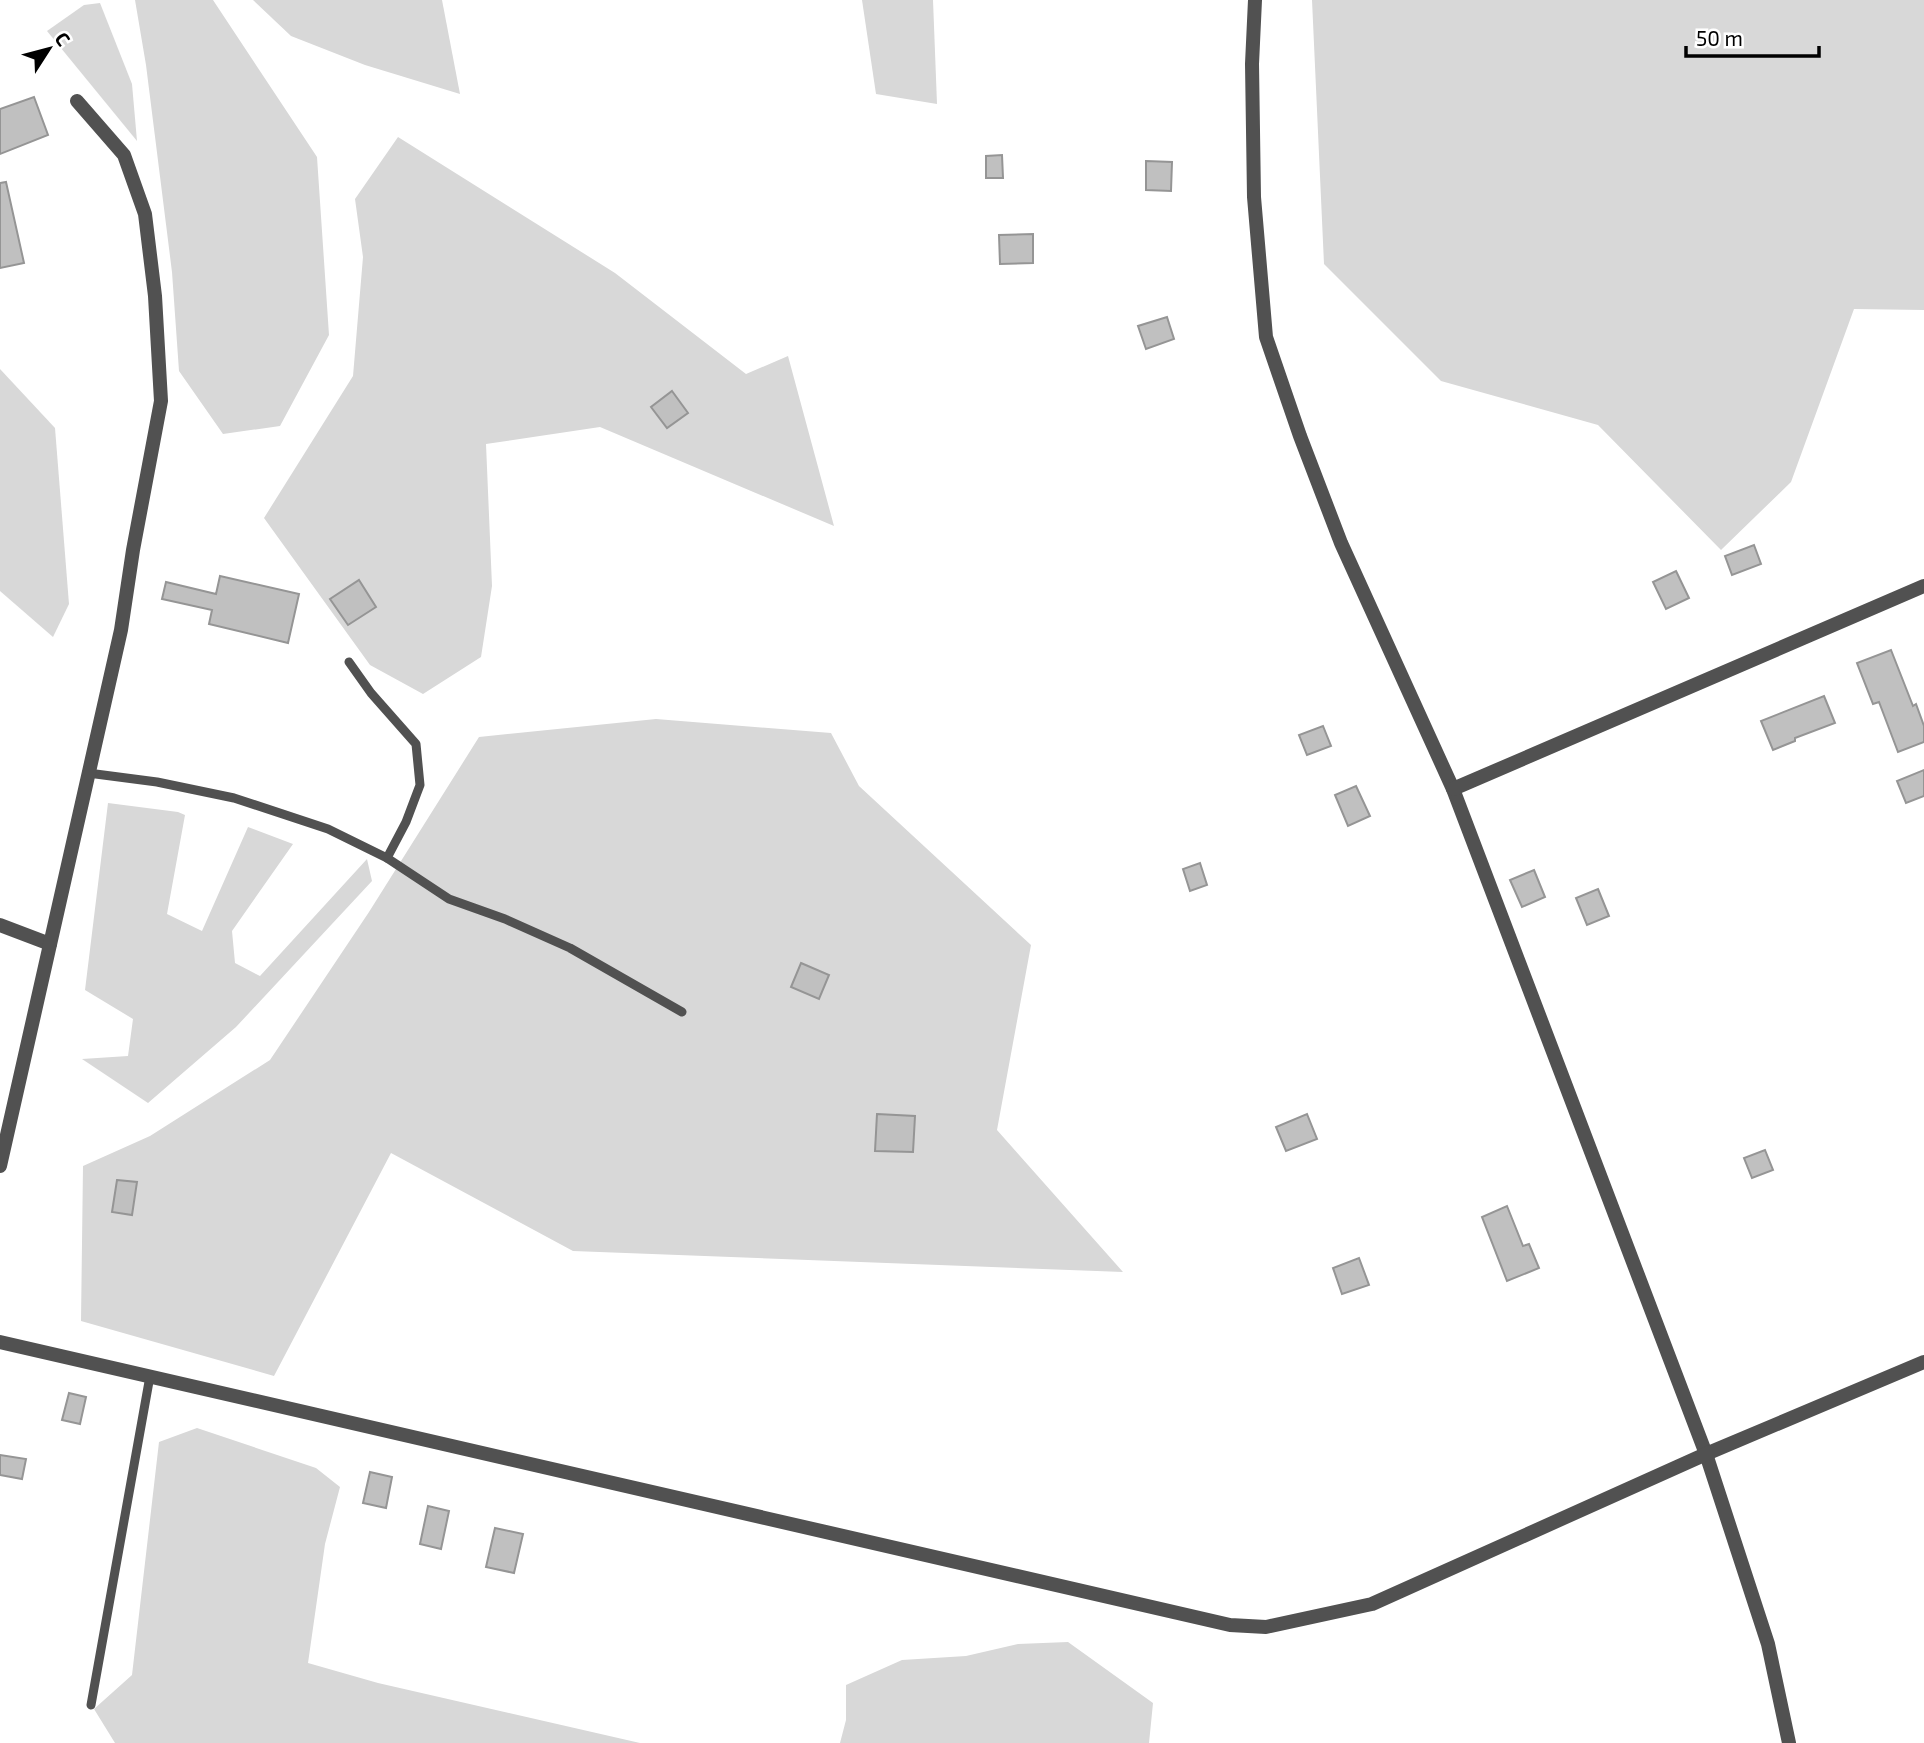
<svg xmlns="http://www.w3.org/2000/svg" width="1924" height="1743" viewBox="0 0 1924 1743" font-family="'Exo 2',sans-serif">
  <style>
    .green { fill: #d8d8d8 }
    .building { fill: #c0c0c0; stroke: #959595; stroke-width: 2 }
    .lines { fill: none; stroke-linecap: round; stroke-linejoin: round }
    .service { stroke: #515151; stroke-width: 9 }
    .minor { stroke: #515151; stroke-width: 14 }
  </style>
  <rect width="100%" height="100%" fill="#fff"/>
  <!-- green -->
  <g class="green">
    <polygon points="135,0 213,0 317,157 329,335 280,426 223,434 179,371 172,272 146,65"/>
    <polygon points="253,0 442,0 460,94 365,65 291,36"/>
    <polygon points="862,0 933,0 937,104 876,94"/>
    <polygon points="1312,0 1924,0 1924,310 1854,309 1791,482 1721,550 1598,425 1441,381 1324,264"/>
    <polygon points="100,3 132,84 137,141 47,31 84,5"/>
    <polygon points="398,137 615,273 746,374 788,356 834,526 600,427 486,444 492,586 481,657 423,694 370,665 264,518 353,376 363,257 355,199"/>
    <polygon points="0,369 55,428 69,604 53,637 0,591"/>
    <polygon points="656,719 831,733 859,786 1031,945 997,1130 1123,1272 573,1251 391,1153 274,1376 81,1321 83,1166 150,1136 270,1060 369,912 479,737"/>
    <polygon points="108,803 178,812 185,815 167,914 202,931 248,827 293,844 232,931 235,963 260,976 367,859 372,881 236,1027 148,1103 82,1059 128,1056 133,1019 85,990"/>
    <polygon points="197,1428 316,1468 340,1487 325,1544 308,1663 378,1683 640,1743 115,1743 94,1709 132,1675 159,1442"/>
    <polygon points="1068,1642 1153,1703 1149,1743 840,1743 846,1720 846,1685 902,1660 966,1656 1018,1644"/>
  </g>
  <!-- building -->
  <g class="building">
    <polygon points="34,97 48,135 0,154 0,109"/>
    <polygon points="1002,155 1003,178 986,178 986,156"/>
    <polygon points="1146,161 1172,162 1171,191 1146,190"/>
    <polygon points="6,182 24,263 0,268 0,183"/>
    <polygon points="1033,234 1033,263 1000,264 999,235"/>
    <polygon points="1167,317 1174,339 1146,349 1138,326"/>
    <polygon points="672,391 688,413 667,428 651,407"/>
    <polygon points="1754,545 1761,564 1732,575 1725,556"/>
    <polygon points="1676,571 1689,598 1666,609 1653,582"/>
    <polygon points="220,576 299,594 288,643 209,624 212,610 162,599 166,582 216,594"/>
    <polygon points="359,580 376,607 348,625 330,599"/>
    <polygon points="1891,650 1913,706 1916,704 1924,726 1924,742 1898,752 1879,702 1873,704 1857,663"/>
    <polygon points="1824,696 1835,723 1795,738 1795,741 1773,750 1761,721"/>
    <polygon points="1323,726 1331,746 1307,755 1299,735"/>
    <polygon points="1924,770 1924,796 1906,803 1897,781"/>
    <polygon points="1356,786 1370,816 1348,826 1335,795"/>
    <polygon points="1200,863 1207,885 1190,891 1183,869"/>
    <polygon points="1534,870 1545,897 1522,907 1510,880"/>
    <polygon points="1598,889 1609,916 1587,925 1576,898"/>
    <polygon points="801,963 829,975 819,999 791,987"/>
    <polygon points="877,1114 915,1116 913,1152 875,1151"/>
    <polygon points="1307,1114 1317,1139 1286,1151 1276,1127"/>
    <polygon points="1765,1150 1773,1170 1752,1178 1744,1158"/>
    <polygon points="117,1180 137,1182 132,1215 112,1212"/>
    <polygon points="1507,1206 1523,1246 1529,1244 1539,1268 1507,1281 1482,1217"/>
    <polygon points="1359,1258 1369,1285 1342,1294 1333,1268"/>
    <polygon points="69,1393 86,1397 80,1424 62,1420"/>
    <polygon points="0,1455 26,1459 22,1479 0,1475"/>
    <polygon points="370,1472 392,1477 386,1508 363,1503"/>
    <polygon points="428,1506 449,1511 441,1549 420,1544"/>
    <polygon points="495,1528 523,1534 514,1573 486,1567"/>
  </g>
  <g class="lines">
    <!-- service -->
    <g class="service">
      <polyline points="349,662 371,693 416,744 420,785 406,822 387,858"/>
      <polyline points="88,773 157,782 234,798 328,829 387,858 449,899 505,919 570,948 682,1012"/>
      <polyline points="91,1705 150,1376"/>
    </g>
    <!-- minor -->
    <g class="minor">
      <polyline points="1255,0 1252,64 1254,197 1266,337 1300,436 1341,543 1453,789 1706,1454 1768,1644 1789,1743"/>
      <polyline points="1453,789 1924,586"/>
      <polyline points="0,925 50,944"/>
      <polyline points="0,1166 121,630 133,550 161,401 155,296 145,214 124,155 77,101"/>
      <polyline points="0,1342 1230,1625 1266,1627 1372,1604 1706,1454 1924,1362"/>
    </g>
  </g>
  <!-- north arrow -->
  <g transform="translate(49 49) rotate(54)" stroke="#ffffff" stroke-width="5" paint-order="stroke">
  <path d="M0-5L12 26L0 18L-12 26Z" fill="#000000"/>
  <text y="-10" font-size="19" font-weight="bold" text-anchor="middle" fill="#000000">С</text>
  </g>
  <!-- scale -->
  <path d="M1686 46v10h133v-10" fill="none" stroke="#000000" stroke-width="3.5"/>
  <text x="1696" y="46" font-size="21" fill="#000000" stroke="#ffffff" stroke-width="5" paint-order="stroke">50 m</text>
</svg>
